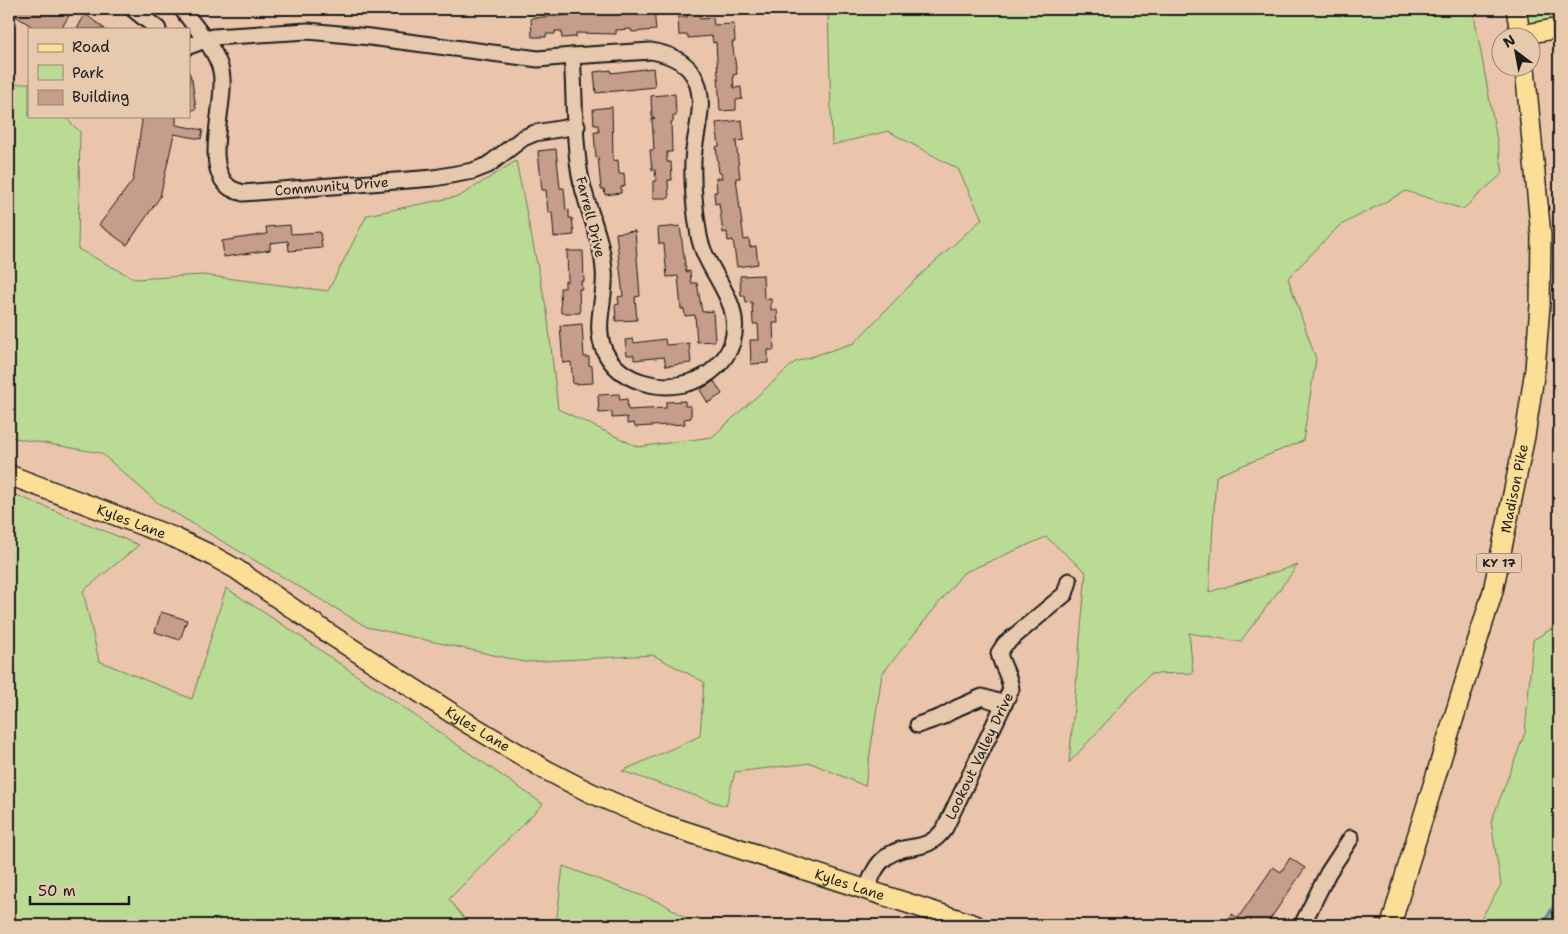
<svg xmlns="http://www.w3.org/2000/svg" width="1568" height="934" viewBox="0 0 1568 934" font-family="'Shantell Sans',sans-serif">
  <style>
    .green { fill: #badb94; stroke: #6b7c58 }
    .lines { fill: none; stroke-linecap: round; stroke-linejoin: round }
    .stream { stroke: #688da3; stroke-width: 4 }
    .building { fill: #c69c8a; stroke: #1c1c1c }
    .minor-casing { stroke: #1c1c1c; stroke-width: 19 }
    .major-casing { stroke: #1c1c1c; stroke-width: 22 }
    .minor { stroke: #e7c9ad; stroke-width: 15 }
    .major { stroke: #fdde96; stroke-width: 19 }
    .labels { text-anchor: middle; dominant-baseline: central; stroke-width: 5; stroke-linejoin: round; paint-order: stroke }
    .shield { fill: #e7c9ad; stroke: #595048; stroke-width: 1 }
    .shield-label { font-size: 12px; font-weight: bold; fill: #1c1c1c }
    .street-label { font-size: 14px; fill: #1c1c1c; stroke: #e7c9ad }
  </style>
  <rect width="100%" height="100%" fill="#eac5ab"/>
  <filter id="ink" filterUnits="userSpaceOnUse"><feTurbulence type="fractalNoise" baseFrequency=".02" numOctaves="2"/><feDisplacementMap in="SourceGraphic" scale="10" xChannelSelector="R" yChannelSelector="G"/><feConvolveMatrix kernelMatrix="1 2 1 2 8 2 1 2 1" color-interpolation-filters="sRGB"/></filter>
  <g filter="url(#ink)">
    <!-- green -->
    <g class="green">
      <polygon points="828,9 1473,9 1503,173 1463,209 1406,191 1339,226 1288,278 1316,359 1303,441 1216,476 1209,592 1298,565 1240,642 1189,633 1193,673 1150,674 1069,763 1086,572 1046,537 963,573 882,674 865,786 811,763 735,772 726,806 622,771 700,736 704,682 653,655 525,662 367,627 158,503 101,453 9,437 9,85 29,83 29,116 64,116 80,132 78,249 135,279 202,275 328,291 367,215 460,196 516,161 547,312 558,409 638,447 712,437 795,362 854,343 916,279 982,219 958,169 888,131 832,145"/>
      <polygon points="1516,9 1559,9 1559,28 1521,35"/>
      <polygon points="9,492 139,545 83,591 99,661 192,699 226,588 294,632 543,804 449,899 469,925 9,925"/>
      <polygon points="1559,624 1559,925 1477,925 1501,885 1491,822 1525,733 1533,640"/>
      <polygon points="563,866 664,904 697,925 556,925"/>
    </g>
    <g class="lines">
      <!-- stream -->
      <polyline class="stream" points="1543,925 1559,898"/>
    </g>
    <!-- building -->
    <g class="building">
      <polygon points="9,9 73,9 61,29 36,29 9,12"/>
      <polygon points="654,9 656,30 632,32 631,29 616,30 616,34 576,33 576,37 562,38 561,31 555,31 555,34 546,34 546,37 532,37 531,18 572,15 572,13 593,12 593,15 613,13 613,10"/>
      <polygon points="699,11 700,19 713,18 714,25 734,24 735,42 732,42 737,74 733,75 734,88 741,87 742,99 736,100 736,110 720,111 716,42 713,43 712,36 688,38 688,35 679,35 678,17 687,17 687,12"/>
      <polygon points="85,14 105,29 77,29"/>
      <polygon points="653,68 655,87 596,93 594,72 611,70 611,73"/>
      <polygon points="189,72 192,80 196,109 189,111"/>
      <polygon points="675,94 676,116 673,116 673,122 671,122 672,152 667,152 667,162 671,162 672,180 668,180 669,198 653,198 653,181 656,181 655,170 652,170 650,150 654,150 652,119 655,118 652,117 651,96"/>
      <polygon points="612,107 613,161 618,160 619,174 624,173 625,186 621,187 621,193 605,195 604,189 601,189 598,157 596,158 594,132 599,132 598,125 594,125 593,109"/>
      <polygon points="139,116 176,116 176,125 203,130 201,139 174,134 160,197 127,245 99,225 133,180 142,121"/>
      <polygon points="742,120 744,140 736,141 740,178 736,178 744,240 749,239 750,247 756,246 758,264 737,267 733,240 728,241 727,232 723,233 719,203 715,204 714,192 717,192 716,178 722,178 721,173 719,173 716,147 719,146 716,123"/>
      <polygon points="556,149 560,188 564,188 566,211 569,210 569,218 572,218 574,235 554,237 552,212 548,212 546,190 542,190 538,151"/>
      <polygon points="290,225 291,234 320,232 322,248 289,251 288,241 270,243 270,250 224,257 222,241 267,234 266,227"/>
      <polygon points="680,226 686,272 690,271 691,283 697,283 702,312 713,311 715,341 697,342 695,315 685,316 684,309 681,309 678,276 667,277 664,244 659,244 658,228"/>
      <polygon points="635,231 640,296 635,297 637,320 616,321 615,305 619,304 618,297 623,296 616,233"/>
      <polygon points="567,251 583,251 584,281 581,281 582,289 579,289 580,313 561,313 560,288 565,288 565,281 568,281"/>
      <polygon points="763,275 764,299 771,299 771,310 777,309 778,323 773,323 774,350 768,350 768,363 751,364 750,340 759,340 758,324 753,324 752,302 746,303 745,296 741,296 740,276"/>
      <polygon points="582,324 584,357 589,357 589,365 592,366 593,383 573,384 571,362 563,363 560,326"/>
      <polygon points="633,339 634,343 665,339 666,345 689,343 691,363 666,366 664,357 634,360 634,355 627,355 625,340"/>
      <polygon points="714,381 722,394 708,403 700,390"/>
      <polygon points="619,394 620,400 627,399 628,410 666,408 666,402 685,401 685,406 691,406 691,418 684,419 685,424 635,427 634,423 627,424 627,417 612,418 612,412 599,413 598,395"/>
      <polygon points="161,612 187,620 180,640 155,632"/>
      <polygon points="1290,858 1305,868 1266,925 1224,925 1231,914 1238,918 1273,867 1281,872"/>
    </g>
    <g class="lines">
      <defs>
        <g id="minor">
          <polyline points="133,9 158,29"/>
          <path id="s1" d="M182,9C194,26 217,50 221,71C228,100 201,165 229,187C232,190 238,191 243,193L434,178L473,171L488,165L523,138L535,133L577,126"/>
          <polyline points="189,46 213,37 308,31 370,37 538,59 572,56"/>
          <path d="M651,51C669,54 688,62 696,80C707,107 694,133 693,161C692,185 695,212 699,236C706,273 745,302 732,343C726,361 709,377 691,382C660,392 620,382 605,352C592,326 607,297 604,270C602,237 586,207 580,175C573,136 575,95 572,56Z"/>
          <polyline points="918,725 941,717 957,708 982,697 1004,704"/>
          <path id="s2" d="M867,889C871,878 875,866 885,858C907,840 925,856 945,828L1011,689C1009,673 1002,667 999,653L1005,644L1065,594L1069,581"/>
          <polyline points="1302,925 1328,873 1351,838"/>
        </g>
        <g id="major">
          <polyline points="1516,9 1521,38"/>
          <polyline points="1521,35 1559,28"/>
          <path id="s3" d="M9,475L173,537L209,554L236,569L331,635L464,721L546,770L589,792L663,824L975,925"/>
          <path id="s4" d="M1391,925L1408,866L1493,591L1525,436L1535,369L1540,305L1541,236L1525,68"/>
        </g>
      </defs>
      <!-- minor casing -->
      <use href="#minor" class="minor-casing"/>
      <!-- major casing -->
      <use href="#major" class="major-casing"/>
      <!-- minor -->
      <use href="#minor" class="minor"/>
      <!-- major -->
      <use href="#major" class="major"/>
    </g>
  </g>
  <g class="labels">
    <!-- shield labels -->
    <rect class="shield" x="1476.5" y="553.5" width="45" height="19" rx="4"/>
    <g class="shield-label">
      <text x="1499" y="563">KY 17</text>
    </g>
    <!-- street labels -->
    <g class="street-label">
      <text stroke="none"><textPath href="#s1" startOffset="298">Community Drive</textPath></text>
      <text transform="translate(591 217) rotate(76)">Farrell Drive</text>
      <text stroke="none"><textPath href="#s4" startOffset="454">Madison Pike</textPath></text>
      <text stroke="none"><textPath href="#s3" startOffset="131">Kyles Lane</textPath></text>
      <text stroke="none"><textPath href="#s3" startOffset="536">Kyles Lane</textPath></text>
      <text stroke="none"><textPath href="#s2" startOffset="185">Lookout Valley Drive</textPath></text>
      <text stroke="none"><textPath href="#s3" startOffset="941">Kyles Lane</textPath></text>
    </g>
  </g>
  <!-- margin -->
  <rect width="1568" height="934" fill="none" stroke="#e7c9ad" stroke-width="30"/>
  <rect x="15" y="15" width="1538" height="904" fill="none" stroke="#1c1c1c" stroke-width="2" filter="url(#ink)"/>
  <!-- legend -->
  <rect x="28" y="28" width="162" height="90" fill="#e7c9ad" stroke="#968473"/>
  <rect x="38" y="44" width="25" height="8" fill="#fdde96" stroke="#968473"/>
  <text x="72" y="52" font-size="15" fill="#1c1c1c">Road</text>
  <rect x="38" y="65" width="25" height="15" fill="#badb94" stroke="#968473"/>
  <text x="72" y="78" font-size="15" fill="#1c1c1c">Park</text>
  <rect x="38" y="90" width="25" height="15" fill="#c69c8a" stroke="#968473"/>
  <text x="72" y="102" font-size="15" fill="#1c1c1c">Building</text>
  <!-- north arrow -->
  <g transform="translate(1516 52) rotate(328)"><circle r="24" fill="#e7c9ad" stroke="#968473"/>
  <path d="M0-4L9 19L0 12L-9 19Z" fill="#1c1c1c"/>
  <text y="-8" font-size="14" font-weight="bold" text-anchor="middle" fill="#1c1c1c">N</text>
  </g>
  <!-- scale -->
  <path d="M30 896v8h99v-8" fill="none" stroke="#1c1c1c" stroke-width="2.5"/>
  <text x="38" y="896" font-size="15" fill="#1c1c1c" stroke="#e7c9ad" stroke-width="4" paint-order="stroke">50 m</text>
</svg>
